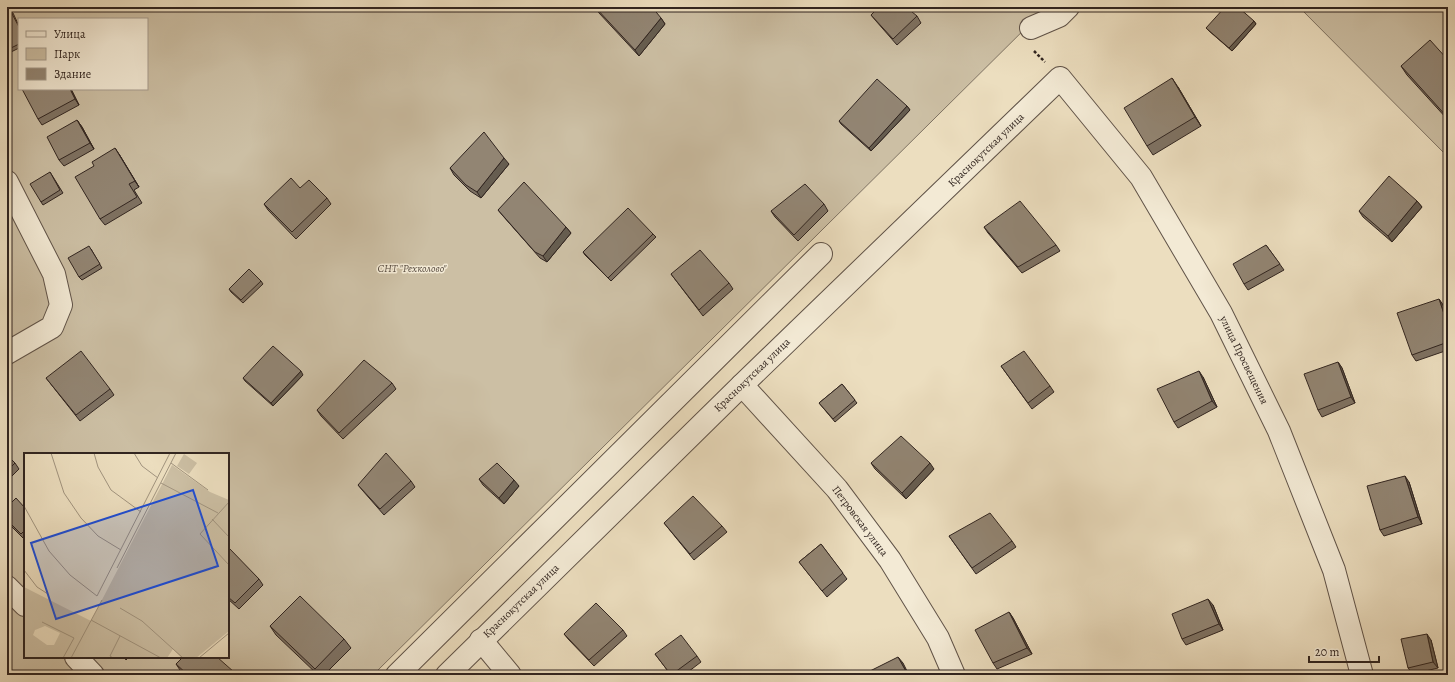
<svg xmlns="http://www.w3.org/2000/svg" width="1455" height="682" viewBox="0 0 1455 682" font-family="Alegreya,serif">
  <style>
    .green { fill: #ccbfa4; stroke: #7e7262; fill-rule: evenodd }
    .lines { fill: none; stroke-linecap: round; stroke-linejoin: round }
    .minor-casing { stroke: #605348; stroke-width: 24 }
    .path { stroke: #312520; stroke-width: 2.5; stroke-dasharray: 3 2; stroke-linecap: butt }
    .minor { stroke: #f3ead5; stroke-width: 22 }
    .wall { fill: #7e7263; stroke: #312520 }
    .shaded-wall { fill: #665d50; stroke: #312520 }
    .building { fill: #928573; stroke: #312520 }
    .labels { text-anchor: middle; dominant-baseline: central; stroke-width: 3; stroke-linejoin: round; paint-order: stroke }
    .street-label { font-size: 11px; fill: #312520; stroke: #f3ead5 }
    .park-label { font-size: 11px; font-style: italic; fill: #584c41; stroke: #f3ead5 }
    .inset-road { fill: none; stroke: #a1947f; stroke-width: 1 }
    .view { fill: #1d4ed8; fill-opacity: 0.15; stroke: #1d4ed8; stroke-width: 2 }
    .inset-edge { fill: none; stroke: #312520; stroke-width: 2 }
  </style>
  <rect width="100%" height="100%" fill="#ecdebf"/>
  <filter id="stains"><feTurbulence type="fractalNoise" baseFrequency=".005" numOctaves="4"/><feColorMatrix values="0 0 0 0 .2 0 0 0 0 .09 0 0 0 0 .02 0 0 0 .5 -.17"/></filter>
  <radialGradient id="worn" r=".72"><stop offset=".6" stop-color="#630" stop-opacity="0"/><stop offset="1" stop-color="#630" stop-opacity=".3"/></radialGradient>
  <!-- green -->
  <g class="green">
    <path d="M7,7H1047L373,675H7ZM19,19H147V89H19ZM25,454H228V657H25Z"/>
    <polygon points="1299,7 1448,7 1448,157"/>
  </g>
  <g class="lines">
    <defs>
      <g id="minor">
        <polyline points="1031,28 1059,16 1068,7"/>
        <polyline points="7,182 54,274 61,305 52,327 7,353"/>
        <polyline points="742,385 837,489 890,560 938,638 954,675"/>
        <polyline points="7,587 25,605"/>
        <polyline points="481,640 510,675"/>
        <polyline points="76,657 93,675"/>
        <polyline points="397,675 821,254"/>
        <polyline points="447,675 742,385 1060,78 1141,177 1221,313 1279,431 1334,570 1362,675"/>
      </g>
    </defs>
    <!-- minor casing -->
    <use href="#minor" class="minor-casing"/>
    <!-- path -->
    <polyline class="path" points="1034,51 1045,62"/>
    <!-- minor -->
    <use href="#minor" class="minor"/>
  </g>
  <!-- wall -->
  <g class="wall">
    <polygon points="595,7 661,18 665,24 639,56 599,13"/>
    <polygon points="7,11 13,13 19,26 19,48 7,54"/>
    <polygon points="871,15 917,16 921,23 897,45 876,21"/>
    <polygon points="1254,21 1256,24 1232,51 1209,31 1206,28"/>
    <polygon points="1448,60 1448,120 1407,75 1401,66"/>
    <polygon points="1178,87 1201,126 1153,155 1147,146"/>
    <polygon points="71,89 79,105 42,125 38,119"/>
    <polygon points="907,106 910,110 871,151 841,124 839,121"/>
    <polygon points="77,120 82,127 94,149 64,166 59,160"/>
    <polygon points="119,154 139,187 134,190 142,203 105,225 100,219"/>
    <polygon points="509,164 481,198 470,191 454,175 450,168"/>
    <polygon points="50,172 63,193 43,205 41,202"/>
    <polygon points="300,188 327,198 331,204 296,239 268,210 264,204"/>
    <polygon points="1417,201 1422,207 1392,242 1363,217 1359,211"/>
    <polygon points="824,204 828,211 798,241 775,217 771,211"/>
    <polygon points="498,210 566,227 571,233 547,262 540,258 503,216"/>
    <polygon points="984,227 1056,245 1060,251 1022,273 988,233"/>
    <polygon points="653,234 656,237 611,281 585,255 583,252"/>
    <polygon points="1266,245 1284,270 1248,290 1244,284"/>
    <polygon points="91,249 102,268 82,280 79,277"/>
    <polygon points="671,274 729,283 733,289 703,316"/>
    <polygon points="261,281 263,284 243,303 231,292 229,289"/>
    <polygon points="1439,299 1443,305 1448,320 1448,350 1416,361 1412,355"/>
    <polygon points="1338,362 1342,368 1355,403 1322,417 1318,410"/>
    <polygon points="1001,366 1050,386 1054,392 1032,409"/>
    <polygon points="303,375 273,406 245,381 243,378"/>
    <polygon points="1203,377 1217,407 1178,428 1174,422"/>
    <polygon points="46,378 110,389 114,395 80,421"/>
    <polygon points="392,383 396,389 343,439 321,416 317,410"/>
    <polygon points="842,384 857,403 835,422 819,403"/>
    <polygon points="7,455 15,463 19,469 7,481"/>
    <polygon points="871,463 934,469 906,499 875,469"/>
    <polygon points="479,479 519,486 504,504 483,485"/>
    <polygon points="411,481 415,487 384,515 363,491 358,485"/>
    <polygon points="1409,482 1422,524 1384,536 1380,530"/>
    <polygon points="7,507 25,508 25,540 7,522"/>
    <polygon points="664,523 722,526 727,532 694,560"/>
    <polygon points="949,536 1012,541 1016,547 976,574"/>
    <polygon points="821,544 847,579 827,597 799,562"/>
    <polygon points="228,549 259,579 263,585 239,609 228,599"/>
    <polygon points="1213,605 1223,630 1186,645 1182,639"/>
    <polygon points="1009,612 1013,618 1032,654 997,669 993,663"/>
    <polygon points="270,626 344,639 351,648 324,675 318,675 276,635"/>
    <polygon points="623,630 627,636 594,666 569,640 564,634"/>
    <polygon points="1431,640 1438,668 1413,674 1408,668"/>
    <polygon points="655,654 697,656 701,662 684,675 671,675"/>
    <polygon points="124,657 129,657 126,660"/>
    <polygon points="176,664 237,675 185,675 180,670"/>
  </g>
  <!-- shaded-wall -->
  <g class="shaded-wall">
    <polygon points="661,18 665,24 639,56 635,50"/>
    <polygon points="1254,21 1256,24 1232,51 1229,48"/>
    <polygon points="1172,78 1178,87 1201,126 1195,117"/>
    <polygon points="70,89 71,89 79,105 75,99"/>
    <polygon points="907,106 910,110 871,151 869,148"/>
    <polygon points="77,120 82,127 94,149 90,143"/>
    <polygon points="115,148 119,154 139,187 135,181"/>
    <polygon points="504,158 509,164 481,198 477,192"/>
    <polygon points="1417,201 1422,207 1392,242 1388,236"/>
    <polygon points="566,227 571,233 547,262 543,256"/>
    <polygon points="1439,299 1443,305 1448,320 1448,326"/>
    <polygon points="1338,362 1342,368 1355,403 1351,397"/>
    <polygon points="301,371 303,375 273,406 271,403"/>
    <polygon points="1199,371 1203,377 1217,407 1212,401"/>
    <polygon points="930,463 934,469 906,499 902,493"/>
    <polygon points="1405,476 1409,482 1422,524 1418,517"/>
    <polygon points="514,480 519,486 504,504 499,498"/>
    <polygon points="1208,599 1213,605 1223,630 1219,624"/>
    <polygon points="1009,612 1013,618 1032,654 1027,648"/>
    <polygon points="1427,634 1431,640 1438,668 1433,662"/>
    <polygon points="898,657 903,663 909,675 908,675"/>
    <polygon points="234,672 237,675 232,675"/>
  </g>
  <!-- building -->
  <g class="building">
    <polygon points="595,7 652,7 661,18 635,50"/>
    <polygon points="879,7 906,7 917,16 893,39 871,15"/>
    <polygon points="1225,7 1238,7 1254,21 1229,48 1206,28"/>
    <polygon points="10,10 19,27 19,44 7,50 7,11"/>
    <polygon points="1430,40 1448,60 1448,118 1401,66"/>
    <polygon points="1172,78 1195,117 1147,146 1124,108"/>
    <polygon points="877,79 907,106 869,148 839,121"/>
    <polygon points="22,89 70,89 75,99 38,119"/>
    <polygon points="77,120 90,143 59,160 47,137"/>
    <polygon points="484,132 504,158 477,192 466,185 450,168"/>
    <polygon points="115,148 135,181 129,184 137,197 100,219 75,177 94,166 92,162"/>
    <polygon points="50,172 60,190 41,202 30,184"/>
    <polygon points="1389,176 1417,201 1388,236 1359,211"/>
    <polygon points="291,178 300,188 309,180 327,198 292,232 264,204"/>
    <polygon points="524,182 566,227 543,256 535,252 498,210"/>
    <polygon points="805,184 824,204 794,235 771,211"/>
    <polygon points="1020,201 1056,245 1018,267 984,227"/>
    <polygon points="628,208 653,234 608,278 583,252"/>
    <polygon points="1266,245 1280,264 1244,284 1233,264"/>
    <polygon points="89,246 100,264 79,277 68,258"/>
    <polygon points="700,250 729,283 699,310 671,274"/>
    <polygon points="249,269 261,281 241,300 229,289"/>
    <polygon points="1439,299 1448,326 1448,342 1412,355 1397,313"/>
    <polygon points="273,346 301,371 271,403 243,378"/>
    <polygon points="81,351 110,389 76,415 46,378"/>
    <polygon points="1024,351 1050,386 1028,403 1001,366"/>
    <polygon points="364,360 392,383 339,433 317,410"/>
    <polygon points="1338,362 1351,397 1318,410 1304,374"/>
    <polygon points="1199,371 1212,401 1174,422 1157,389"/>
    <polygon points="842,384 855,400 833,419 819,403"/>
    <polygon points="901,436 930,463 902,493 871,463"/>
    <polygon points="386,453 411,481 380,509 358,485"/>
    <polygon points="7,455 15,463 7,471"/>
    <polygon points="497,463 514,480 499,498 479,479"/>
    <polygon points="1405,476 1418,517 1380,530 1367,486"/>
    <polygon points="693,496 722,526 690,554 664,523"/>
    <polygon points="16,498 25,508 25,530 21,534 7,520 7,507"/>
    <polygon points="990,513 1012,541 972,568 949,536"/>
    <polygon points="821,544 843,573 822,591 799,562"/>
    <polygon points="229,548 259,579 235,603 228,597 228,549"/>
    <polygon points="300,596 344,639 315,669 270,626"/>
    <polygon points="1208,599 1219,624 1182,639 1172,614"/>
    <polygon points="596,603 623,630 589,660 564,634"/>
    <polygon points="1009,612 1027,648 993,663 975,630"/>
    <polygon points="1427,634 1433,662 1408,668 1401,639"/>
    <polygon points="681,635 697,656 671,675 655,654"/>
    <polygon points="183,657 217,657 234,672 232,675 188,675 176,664"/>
    <polygon points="898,657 908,675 862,675"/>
  </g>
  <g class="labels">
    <!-- street labels -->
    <g class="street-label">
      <text transform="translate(986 150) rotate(-44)">Краснокутская улица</text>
      <text transform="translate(1244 360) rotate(64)">улица Просвещения</text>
      <text transform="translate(752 375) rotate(-44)">Краснокутская улица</text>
      <text transform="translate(860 521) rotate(53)">Петровская улица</text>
      <text transform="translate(521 601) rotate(-44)">Краснокутская улица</text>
    </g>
    <!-- park labels -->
    <g class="park-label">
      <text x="412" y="268">СНТ "Рехколово"</text>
    </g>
  </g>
  <!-- overview -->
  <g transform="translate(24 453)">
    <rect width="205" height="205" fill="#ecdebf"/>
    <path d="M160,1L173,10L165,21L153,13ZM148,12L186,39L205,47V178L172,205H158L149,196L143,205H0V134L67,168ZM21,173L36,180L30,192H23L9,182L11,177Z" fill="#ccbfa4" fill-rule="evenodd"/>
    <path class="inset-road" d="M27,0L40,40L57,65L74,83L97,97M70,0L74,14L87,37L117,59M110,0L118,13L134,25M147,10L184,37M137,30L194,60M205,49L176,81L205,112M0,53L25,98L46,122L73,143L146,0M188,66L205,84M93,115L152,0M0,117L13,134L24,141M96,155L118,168L159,205M67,167L137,205M18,169L50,185L39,205M47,205L78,147M89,205L86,203L96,183M175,205L205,180"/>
    <path class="view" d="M169,37L194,113L32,166L7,90Z"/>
    <rect width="205" height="205" class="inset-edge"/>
  </g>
  <!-- margin -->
  <rect width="1455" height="682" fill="none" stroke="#ecdebf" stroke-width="24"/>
  <rect x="8" y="8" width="1439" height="666" fill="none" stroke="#312520" stroke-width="2"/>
  <rect x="12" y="12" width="1431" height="658" fill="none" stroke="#312520"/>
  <!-- legend -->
  <rect x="18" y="18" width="130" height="72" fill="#f3ead5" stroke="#a59b8d"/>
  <rect x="26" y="31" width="20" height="6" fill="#f3ead5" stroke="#a59b8d"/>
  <text x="54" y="38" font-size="12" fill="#312520">Улица</text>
  <rect x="26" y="48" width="20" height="12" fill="#ccbfa4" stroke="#a59b8d"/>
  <text x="54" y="58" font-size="12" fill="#312520">Парк</text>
  <rect x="26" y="68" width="20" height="12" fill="#928573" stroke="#a59b8d"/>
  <text x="54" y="78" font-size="12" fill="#312520">Здание</text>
  <!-- scale -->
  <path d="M1309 656v6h70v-6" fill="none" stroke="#312520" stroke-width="2"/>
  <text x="1315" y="656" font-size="12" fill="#312520" stroke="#f3ead5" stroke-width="3" paint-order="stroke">20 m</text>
  <rect width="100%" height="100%" filter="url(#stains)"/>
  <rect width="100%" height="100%" fill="url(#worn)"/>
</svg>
